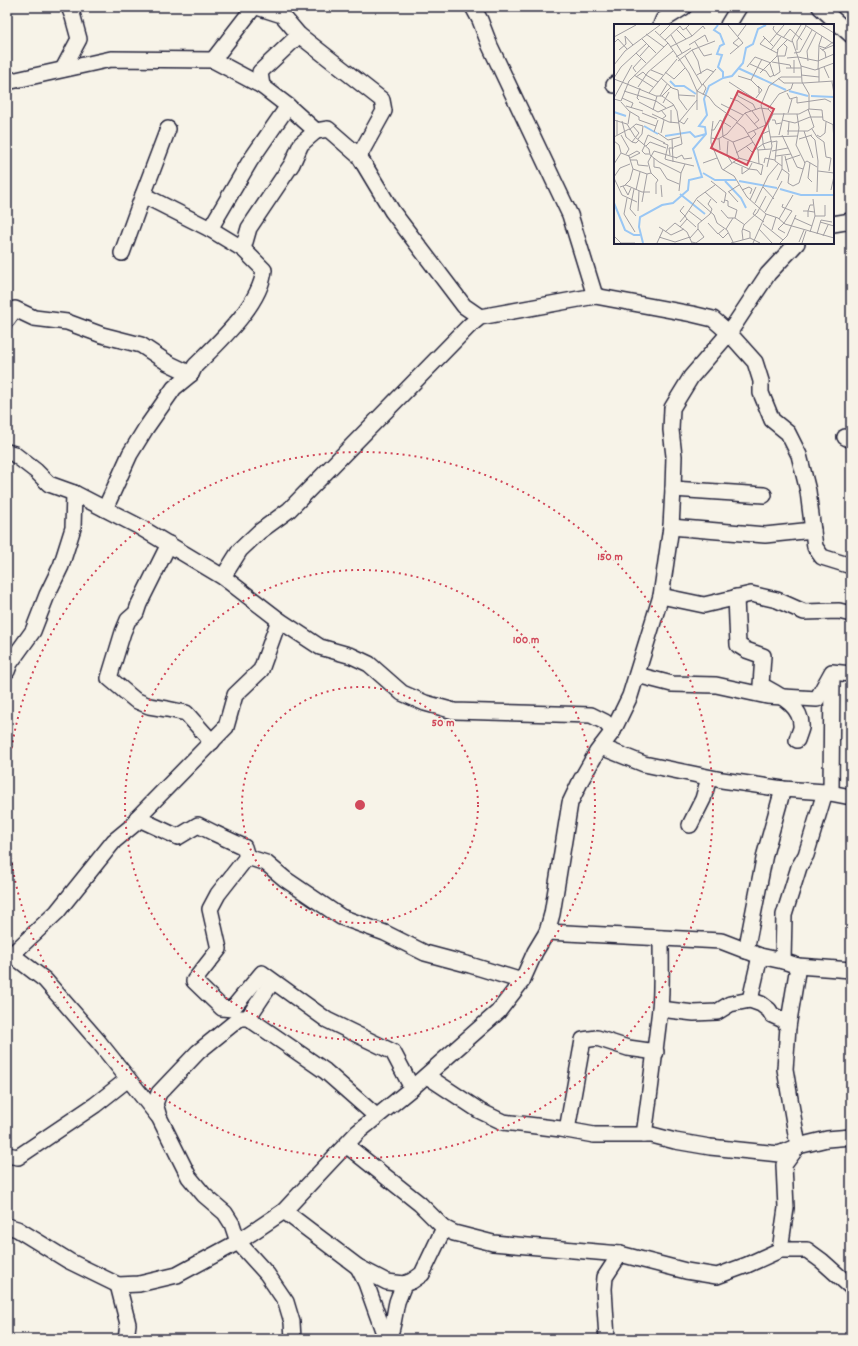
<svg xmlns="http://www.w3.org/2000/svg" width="858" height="1346" viewBox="0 0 858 1346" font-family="Dekko,sans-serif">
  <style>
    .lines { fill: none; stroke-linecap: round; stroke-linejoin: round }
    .minor-casing { stroke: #22223b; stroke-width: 18 }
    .minor { stroke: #f7f3e8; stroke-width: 15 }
    .ring { fill: none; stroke: #d1495b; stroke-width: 2; stroke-dasharray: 2 4 }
    .inset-river { fill: none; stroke: #9ac7f4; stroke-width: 2 }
    .inset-road { fill: none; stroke: #a29fa3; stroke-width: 1 }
    .view { fill: #d1495b; fill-opacity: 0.15; stroke: #d1495b; stroke-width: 2 }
    .inset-edge { fill: none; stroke: #22223b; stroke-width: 2 }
    .centre { fill: #d1495b; stroke: #f7f3e8; stroke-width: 2 }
    .ring-label { font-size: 12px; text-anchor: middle; font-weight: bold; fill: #d1495b; stroke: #f7f3e8; stroke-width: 3.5; stroke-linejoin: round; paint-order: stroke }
  </style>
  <rect width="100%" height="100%" fill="#f7f3e8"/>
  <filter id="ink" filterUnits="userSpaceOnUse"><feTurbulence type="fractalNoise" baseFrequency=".025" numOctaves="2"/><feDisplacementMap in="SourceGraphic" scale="8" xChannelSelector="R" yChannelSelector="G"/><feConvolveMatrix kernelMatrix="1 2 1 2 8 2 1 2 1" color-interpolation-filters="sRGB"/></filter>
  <g filter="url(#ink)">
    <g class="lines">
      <defs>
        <g id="minor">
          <polyline points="257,7 282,15 299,35 382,100 384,111 359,156"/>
          <polyline points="473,7 480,20 490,46 570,215 595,296"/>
          <polyline points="820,7 851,35"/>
          <polyline points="661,25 663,20 684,7"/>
          <polyline points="728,25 739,7"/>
          <polyline points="213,60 254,7"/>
          <polyline points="63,69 79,39 73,17 69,7"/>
          <polyline points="7,82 111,59 213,60 262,86 288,106 316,131 328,129 359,156 392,211 464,306 480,317"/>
          <polyline points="614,85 615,84"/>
          <polyline points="262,86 260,72 299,35"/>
          <polyline points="833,224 851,221"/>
          <polyline points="210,229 250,161 288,106"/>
          <polyline points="243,249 249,228 292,164 301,144 316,131"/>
          <polyline points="122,253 143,195"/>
          <polyline points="7,320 15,309 34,318 67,322 102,335 141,345 168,363 191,374"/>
          <polyline points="845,437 851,440"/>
          <polyline points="7,452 14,454 36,471 49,484 74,493 138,526 223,577 279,620 320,647 352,656 369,664 402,693 425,703 454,711 591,715 605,722 613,731"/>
          <polyline points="673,489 764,495"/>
          <path d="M105,509L130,454L146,428L174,388L191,374L195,366C219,342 261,304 264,270L243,249L210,229L143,195L168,129"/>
          <polyline points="671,527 765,535 813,530"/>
          <polyline points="169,544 139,604 136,613 128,620 123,632 109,678 135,700 149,706 167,709 186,713 212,742"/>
          <polyline points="223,577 240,550 259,532 289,510 469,326 480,317 595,296 692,314 713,319 729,333 755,362 761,381 761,393 772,420 788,433 799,455 808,491 815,547 822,557 851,566"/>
          <polyline points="661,596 704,605 751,594 777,600 804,612 839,611 851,614"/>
          <path d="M736,597L738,645L746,650L763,656L761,685C777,694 803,705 801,728C800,732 798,736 797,740"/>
          <polyline points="7,671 10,663 33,631 47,595 61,566 73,528 74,493"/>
          <polyline points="637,675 672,684 716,685 767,696 817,699 832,672 851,674"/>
          <polyline points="601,747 644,764 722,780 783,789 825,792 851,797"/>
          <polyline points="831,793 832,673"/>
          <polyline points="137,818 178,837 198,825 214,833 244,847 247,857 266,863 285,879 341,917 385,933 425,953 470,965 522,981"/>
          <polyline points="690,825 703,799 709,778"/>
          <polyline points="247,857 218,894 210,909 219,949 194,981 222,1008 232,1009 262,973 327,1020 393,1052 412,1088"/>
          <polyline points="547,932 721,941 760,956 783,961 798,966 851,970"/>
          <polyline points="746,951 765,854 783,789"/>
          <polyline points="11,954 45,980 98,1041 158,1116"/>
          <polyline points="7,959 57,912 114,841 137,822 137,818 226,727 235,695 261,670 279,620"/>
          <polyline points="783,961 784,915 799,867 806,855 825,792"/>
          <polyline points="750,1000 760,956"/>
          <polyline points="660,1009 694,1013 717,1012 730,1004 750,1000 761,1004 769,1010 772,1015 783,1020 788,1027"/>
          <polyline points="248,1018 272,982"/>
          <polyline points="427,1076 480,1111 503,1122 561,1129 594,1135 652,1135 675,1141 710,1147 779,1154 798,1146 827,1139 851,1137"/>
          <polyline points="567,1130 583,1040 597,1038 628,1048 656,1052"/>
          <path d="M644,1135C650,1093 655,1051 660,1009C662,986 661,962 661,938"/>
          <polyline points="346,1145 420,1204 444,1228 454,1233 493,1243 620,1254 686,1271 717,1276 747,1265 780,1250 807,1250 822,1261 851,1287"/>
          <polyline points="7,1155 18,1157 95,1105 128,1079"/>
          <polyline points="284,1211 358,1267 387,1282 404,1284 412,1281 422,1274 444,1228"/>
          <polyline points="7,1226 17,1229 69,1261 118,1285 139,1284 177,1275 238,1242 284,1211 358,1132 412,1088 498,1012 522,981 535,952 547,932 552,914 570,803 581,780 597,752 613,731 630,696 661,596 671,527 673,489 674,456 671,430 672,408 691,377 729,333 768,274 797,243"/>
          <polyline points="780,1250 786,1208 784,1165 798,1146 785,1069 788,1027 798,966"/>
          <polyline points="358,1267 366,1283 386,1339"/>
          <polyline points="118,1285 128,1324 126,1339"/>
          <polyline points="293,1339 292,1322 286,1302 267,1274 238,1242 232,1224 225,1213 204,1195 189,1177 159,1117 155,1104 159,1093 198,1052 240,1018 248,1018 325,1071 376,1116"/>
          <path d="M388,1339C394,1326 394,1315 397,1302C399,1296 402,1290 404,1284"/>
          <polyline points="607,1339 604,1289 605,1277 620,1254"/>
        </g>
      </defs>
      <!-- minor casing -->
      <use href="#minor" class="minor-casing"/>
      <!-- minor -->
      <use href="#minor" class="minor"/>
    </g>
  </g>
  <!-- distance rings -->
  <g class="ring">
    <circle cx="360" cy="805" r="118"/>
    <circle cx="360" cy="805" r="235"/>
    <path d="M7 802A353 353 0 1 1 7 808"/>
  </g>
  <!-- overview -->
  <g transform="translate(614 24)">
    <rect width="220" height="220" fill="#f7f3e8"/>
    <path class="inset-river" d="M124,44L172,66M109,54L118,52L129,39L132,24L139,20L144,5L152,1M56,57L61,62H70L82,70M175,67L194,72M197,72L220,73M0,88L12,92M30,102L44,110M51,112L76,108L81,113L92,110M89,149L101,156H122M111,157L127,174L132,184M125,157L163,164M166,165L187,171H220M66,170L91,190M0,179L11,206L20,211H26M29,219L25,203L26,193L48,181L59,179L74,166L75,156L88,153L79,125L92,110L91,103L85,102L93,91L90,75L95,62L109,54V48L104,43L108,31L103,30L106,22L110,20L106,10L100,6L104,1"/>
    <path class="inset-road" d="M75,1L72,4L78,12M114,1L129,19L116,30M187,1L178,16L187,42L188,58L195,70V85M191,1L220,20M207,1L220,9M160,2L159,5L163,10L178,18M62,5L72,15M41,7L54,19L75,49L83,67L95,73L101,81L123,97M32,10L50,23M46,11L56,1M57,11L68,29M11,12L19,21M124,12L132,1M149,12L159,22M0,13L22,1M125,14L119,19L125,23M151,14L146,20L163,29M169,14L176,5L188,16M28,15L42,29M51,16L66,2L69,6L72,4M81,18L90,32L98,30M0,19L4,15L13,25M155,19L170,1M75,21L91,11L94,18M205,22L211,24L219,18M56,23L78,12L89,2L91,5M206,24L211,28L212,34M5,26L12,20L11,12M78,26L84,37L87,50M157,26L167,13M163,26L173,16M183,26V17L192,2M208,26L220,21M22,29L32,39M180,29L186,28L198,6M26,32L35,22M71,32L88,61M163,32H171L173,23L170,20M62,33L77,24M173,34L184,33L204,37L220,30M180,36V49M64,37L78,26L101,17M194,37L193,27L202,9M158,38L176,41L177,44M136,40L152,47L156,53L160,51M156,40L160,52M0,41L11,27L46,1M187,42L201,46L220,39M133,43L141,33L157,39M210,43L215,54M172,44H187M37,46L49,51M204,46L205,21L208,12M22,48L19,44L28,34M51,48L60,55L71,44M146,49L163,32L164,25M20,51L39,63M32,51L44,58M83,51L93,45L100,48M187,51L205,53M124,52L137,56L145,64V69M160,52L166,48L164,32M22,53L29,48L32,51M0,54L7,43L32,20M47,54L58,64L64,66L65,75L73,86M164,54L170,59H189M0,55L13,60M137,56L148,35M115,58L144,77M205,58V45M218,58L220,70M189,59L220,57M13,60L42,72H48L59,80L63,87L68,120L60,123M24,63L34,48L59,27M10,67L42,77M123,68L124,72L139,80L142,86M35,69L63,35M173,69L176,75L183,73V79L211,75L217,78M65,71L81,72M89,71L92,64L89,60M46,72L53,60M48,72L57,63M0,74L18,41M8,74L19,79L17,84M116,74L124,77L137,87M142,74L148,66L144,62M0,75L7,77L15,57L54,19M25,76L23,74L26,64M42,77L52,84M7,78L15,87L25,93V96L42,102M25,78L44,88L60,81M49,79L55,68M107,80L129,91M12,82L29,87M154,85L165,70L177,65L179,59M39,86L43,72M47,86L52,92L48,95M57,86V99M83,86V67L102,45M138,87L145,96L140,100M28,89L43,95M131,89L144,104M174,89L178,75M38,90L55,98L65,99M112,90L108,99L109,113L119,118L135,112M0,96L13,100L21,113L35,125L36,131L45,138L67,149L71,140M3,96V111M158,96H161L162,100L167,99M168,96L181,99L196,93H209M8,97L12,113L18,118M65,97L70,100L74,94M65,98L83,76M122,98L130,104L144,126L145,140M14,100L16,88M152,101L147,81L155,62L167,53H187M219,101L220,118M220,101L209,96L208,86L195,85L185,90H159L154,85L146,84L131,89L113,110L104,115L97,114V119L108,145L120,152L133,173L152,190L164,194L171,200L220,214M19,102L25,109L18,118L22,119L25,116M198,105L203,113L210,118L212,133L217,134L215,147M15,106L22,100L29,102L28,110L24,115M97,106H100L106,96L117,103M155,107L148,110L149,118V120L158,117M173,107H194L200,103L194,85M190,107L199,134M40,108L44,96M44,109L54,116L66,113M47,109L50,96M134,109L154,100L159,90M7,111L15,125L12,130M165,111L170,89M168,111L183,143L189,145M174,111L175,98M203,111L206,113L211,109L212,98M197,112L201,116L204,137L203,168M0,113L15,105M156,113L184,112M97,114L99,97M105,114L106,126M58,115L59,138M137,115L142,110L139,106M185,115L198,111M0,117L5,121L7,129L0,140M114,117L113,131L118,139M119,118L125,134L149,141L147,151L143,146L135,145L128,150V143M158,118L163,117L161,137L168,142M49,119L54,121L52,130M30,121L34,111L51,119M31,121L28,127L31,130H35M32,122L36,118L52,124M132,122L138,128L149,120L151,125M144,126L157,125M158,127L174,124M7,129L15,132L19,145L33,150L37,149L44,156L42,159V170M122,129L139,118M52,130L51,135L54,136L80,142M56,131L55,124H60M14,132L23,127L26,129L16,134M162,132L177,130M171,132L175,148M40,134V143L46,144L53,155L65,160M62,134L68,131L70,135L78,134M16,136H23L24,141L34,142M171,136L186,131M119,138L135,145L138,139M89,139L103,134M150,139L151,134L161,136M190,139L193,137L203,143M196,139L194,154L198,158M153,143L158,122L154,100M168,145L175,150L174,159M109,146L125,134M204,147L220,149M37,149L34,138L40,127L63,134M0,153L6,144L16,140M0,154L8,171L23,178M163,156L168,145V132M97,157L112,169M174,159L179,162L185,159L191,139L182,121L185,104L183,90M11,161L16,156L19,145M47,161L48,173M9,162L14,171L17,164M6,163L12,161L28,168H36M149,163L160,175M20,165L16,185L22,192M22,166L26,148M128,166L135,163L138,165L136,170M217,166L220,152M65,167L67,149M91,168L103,179M114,168L125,161M115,168L124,178M13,174L10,190L21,208M83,176L100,191L103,199L113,206L119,218M111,176L114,177V182L123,186L121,194M136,176L142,163M107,177L110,179L112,169M28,178L33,150M141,179L154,152L164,140M169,180L168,183L178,187L170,199M142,185L139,190L150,198M107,186L114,194H121L131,201M24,187L25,167M75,187L88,197M189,187H194L196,181H199M151,188L168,157M201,192H211V181M194,193V187L200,188M180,194L198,202M73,195L82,203M165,195L179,171M66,198L71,192L66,187L70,182M206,198L220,202M94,199L104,210L110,205M170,199L164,205L171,209M149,200L169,216M45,203L57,211L70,205M66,203L73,195L71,192L83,174L101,161M112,205L119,194M129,205L136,208V214M145,205L158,219M158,206L162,193M51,208L61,199L73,208L78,219M196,208L201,192L199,175M105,210L109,214L114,209M203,210L207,196L218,198M0,212L7,219H21M209,212L214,201M45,213L61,218L76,213M76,214L84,205V200L96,190L98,185L94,180L97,175M129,216L128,207L130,201L143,189L152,172M78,218L82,219L90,213L84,205M185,218L190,206M43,219L49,206M117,219L136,214L146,219M139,219L152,190M166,219L173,212L182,191M188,219L192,207"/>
    <path class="view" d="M124,67L160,85L133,141L97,124Z"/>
    <rect width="220" height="220" class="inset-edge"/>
  </g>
  <circle cx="360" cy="805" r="6" class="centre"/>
  <g class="ring-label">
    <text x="610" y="560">150 m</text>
    <text x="526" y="643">100 m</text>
    <text x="443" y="726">50 m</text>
  </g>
  <!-- margin -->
  <rect width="858" height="1346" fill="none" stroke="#f7f3e8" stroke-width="24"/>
  <rect x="12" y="12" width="834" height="1322" fill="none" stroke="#22223b" stroke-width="1.5" filter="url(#ink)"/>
</svg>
